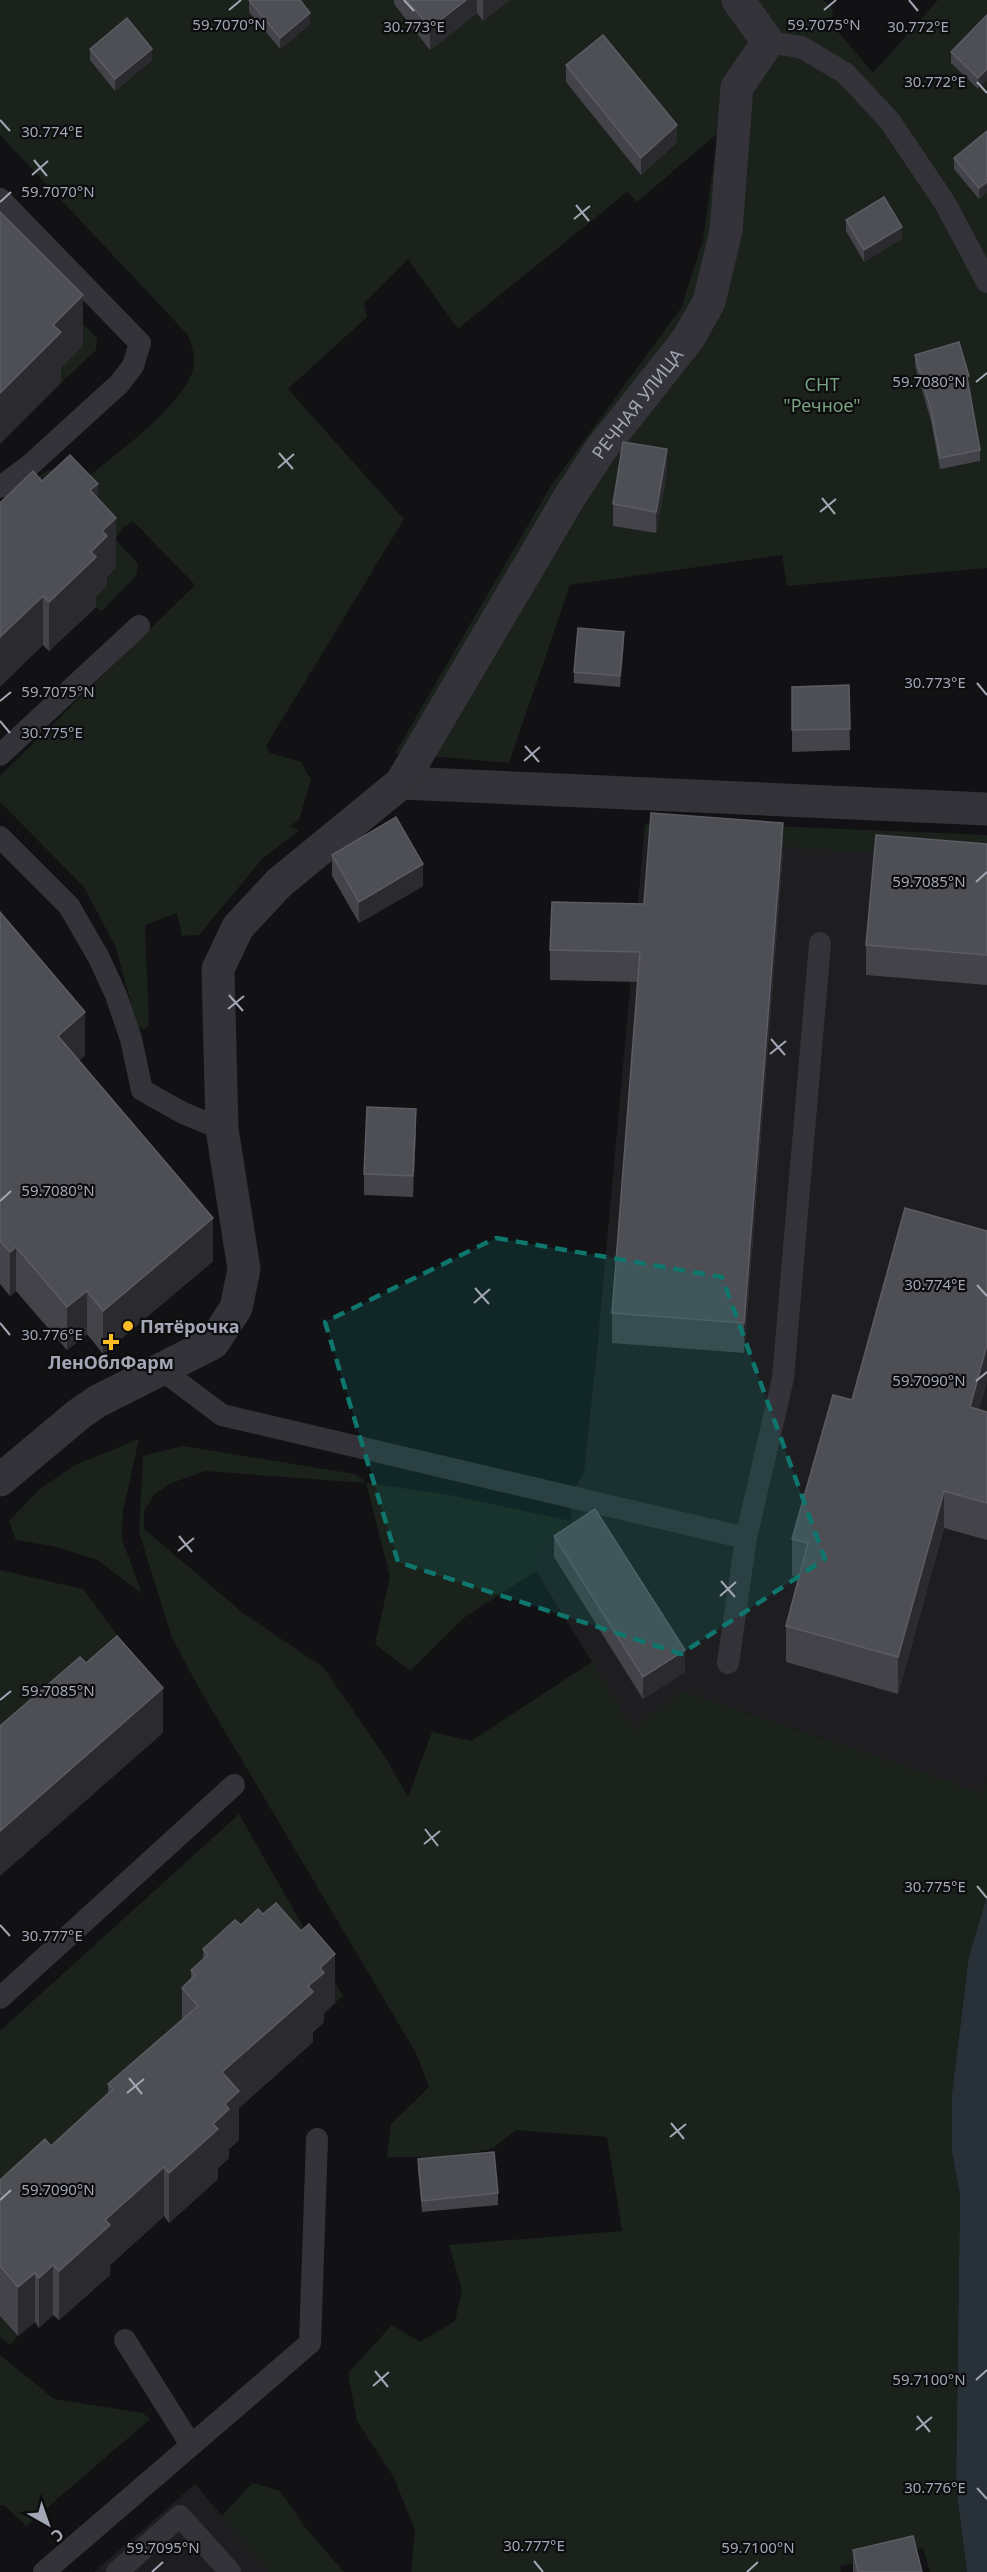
<svg xmlns="http://www.w3.org/2000/svg" width="987" height="2572" viewBox="0 0 987 2572" font-family="'Noto Sans',sans-serif">
  <style>
    .built { fill: #1e1e21 }
    .green { fill: #1a221b }
    .water { fill: #283038 }
    .lines { fill: none; stroke-linecap: round; stroke-linejoin: round }
    .lane { stroke: #333339; stroke-width: 22 }
    .street { stroke: #333339; stroke-width: 33 }
    .wall { fill: #434349 }
    .shaded-wall { fill: #2b2b2f }
    .building { fill: #4e4e55; stroke: #5b5c64; stroke-width: 1.5 }
    .marked { fill: #0f766e; fill-opacity: 0.2; stroke: #0f766e; stroke-width: 4.5; stroke-dasharray: 12 8; stroke-linejoin: round }
    .ticks { fill: none; stroke: #a3a7b5; stroke-width: 2 }
    .poi-dot { fill: #fbbd23; stroke: #0d0d0f; stroke-width: 2 }
    .labels { text-anchor: middle; dominant-baseline: central; stroke-width: 4.5; stroke-linejoin: round; paint-order: stroke }
    .park-label { font-size: 18px; fill: #78a17d; stroke: #0d0d0f }
    .street-label { font-size: 18px; fill: #a3a7b5; stroke: #0d0d0f }
    .poi-label { font-size: 18px; font-weight: bold; fill: #a3a7b5; stroke: #0d0d0f; text-anchor: start }
    .ticks-label { font-size: 15px; text-anchor: middle; fill: #a3a7b5; stroke: #0d0d0f; stroke-width: 4.5; stroke-linejoin: round; paint-order: stroke }
  </style>
  <rect width="100%" height="100%" fill="#121214"/>
  <!-- built -->
  <g class="built">
    <polygon points="644,836 987,862 987,1780 982,1793 683,1691 633,1729 536,1571 539,1549 571,1521 571,1496 584,1471 597,1351"/>
    <polygon points="195,2484 270,2572 94,2572"/>
  </g>
  <!-- green -->
  <g class="green">
    <path d="M0,0H823L833,8L831,23L873,73L938,0H987V568L787,586L782,555L570,585L509,763L395,753L552,484L681,308L703,240L718,133L637,202L627,192L458,329L408,259L364,303L367,317L288,389L404,519L266,746L270,753L301,762L311,780L299,820L290,826L299,831L262,859L199,935L182,936L177,913L145,925L149,1025L144,1030L137,1026L116,948L84,887L0,802V776L195,585L133,521L123,528L115,539L138,564L136,576L102,611L0,552V502L50,469L79,484C108,460 194,399 194,362C195,353 190,343 188,335L0,135Z"/>
    <polygon points="0,239 97,338 96,350 61,383 53,376"/>
    <polygon points="659,821 987,835 987,862 644,836 645,825"/>
    <polygon points="139,1439 123,1511 122,1539 142,1594 98,1560 53,1546 16,1540 9,1521 40,1489 75,1465"/>
    <polygon points="183,1446 355,1474 367,1483 450,1495 571,1521 539,1549 536,1571 465,1617 410,1671 375,1644 390,1576 366,1483 205,1471 169,1484 154,1495 144,1511 144,1529 243,1613 324,1668 385,1757 408,1797 432,1732 471,1741 592,1662 633,1729 683,1691 982,1793 987,1780 987,1896 969,1956 952,2093 952,2153 960,2195 956,2487 967,2572 930,2572 923,2548 840,2566 841,2572 411,2572 415,2530 394,2478 357,2421 348,2373 392,2325 420,2342 455,2321 462,2290 449,2245 622,2231 607,2137 516,2130 493,2148 455,2157 387,2157 391,2124 429,2087 416,2053 199,1688 172,1638 139,1532 143,1456"/>
    <polygon points="0,1570 83,1589 147,1675 0,1784"/>
    <polygon points="239,1814 343,1996 335,2003 309,1974 0,2229 0,2031"/>
    <polygon points="0,2316 18,2336 10,2345 0,2337"/>
    <polygon points="0,2355 54,2399 143,2413 150,2419 26,2526 4,2505 0,2506"/>
    <polygon points="252,2483 280,2491 305,2527 344,2572 270,2572 222,2516"/>
  </g>
  <!-- water -->
  <polygon class="water" points="987,1896 987,2572 967,2572 956,2487 960,2195 952,2153 952,2093 969,1956"/>
  <g class="lines">
    <!-- lane -->
    <g class="lane">
      <polyline points="768,42 801,47 845,73 889,120 945,203 987,282"/>
      <polyline points="0,199 140,343 133,366 119,384 29,466 0,487"/>
      <polyline points="0,755 139,626"/>
      <polyline points="0,837 69,906 99,958 116,995 131,1039 142,1090 183,1113 222,1129"/>
      <polyline points="162,1370 222,1415 746,1538"/>
      <polyline points="728,1663 746,1538 783,1378 820,943"/>
      <polyline points="0,1998 234,1785"/>
      <polyline points="125,2340 191,2445"/>
      <polyline points="44,2572 310,2343 317,2139"/>
      <polyline points="117,2572 180,2516 230,2572"/>
    </g>
    <!-- street -->
    <g class="street">
      <polyline points="401,783 987,809"/>
      <path id="s1" d="M0,1480L79,1414L98,1401L213,1343L236,1308L244,1269L222,1129L218,969L238,927L279,883L401,783L569,498L601,449L688,339L709,302L726,231L737,87L768,42L738,0"/>
    </g>
  </g>
  <!-- wall -->
  <g class="wall">
    <polygon points="249,0 310,24 280,49 249,12"/>
    <polygon points="394,0 509,0 483,21 477,13 430,50 394,4"/>
    <polygon points="987,15 978,89 951,63 951,52"/>
    <polygon points="90,49 152,60 115,91 90,60"/>
    <polygon points="566,65 677,142 641,175 566,82"/>
    <polygon points="987,131 979,199 954,169 954,158"/>
    <polygon points="846,220 902,238 864,262 846,231"/>
    <polygon points="915,355 969,388 980,450 980,461 940,469 931,421 915,366"/>
    <polygon points="667,471 656,533 613,526 613,504"/>
    <polygon points="42,481 98,499 116,568 107,576 107,586 96,596 96,607 49,651 43,645"/>
    <polygon points="624,643 620,687 574,683 574,672"/>
    <polygon points="849,685 850,750 792,752 792,687"/>
    <polygon points="987,844 987,985 866,975 866,945"/>
    <polygon points="783,852 744,1353 612,1343 612,1313 638,982 550,980 550,950 644,904"/>
    <polygon points="332,855 423,886 359,923 332,876"/>
    <polygon points="0,912 85,1055 79,1061 213,1261 103,1354 87,1334 67,1350 16,1291 10,1296 0,1284"/>
    <polygon points="416,1130 413,1197 364,1195 364,1174"/>
    <polygon points="852,1400 979,1410 987,1412 987,1540 944,1528 898,1694 786,1662 786,1626 799,1577 792,1576 792,1539"/>
    <polygon points="554,1536 685,1672 643,1699 554,1557"/>
    <polygon points="241,1925 335,2003 324,2013 324,2022 313,2032 313,2042 239,2108 239,2140 229,2149 229,2158 218,2168 218,2179 169,2223 164,2216 110,2265 110,2275 59,2320 53,2315 39,2328 35,2322 18,2336 0,2316 0,2180 51,2146 108,2094 108,2084 182,2020 182,1988 191,1980 191,1970 203,1960 203,1949"/>
    <polygon points="418,2159 498,2193 498,2205 422,2212 418,2170"/>
    <polygon points="853,2550 922,2572 853,2572"/>
  </g>
  <!-- shaded-wall -->
  <g class="shaded-wall">
    <polygon points="466,0 477,0 477,13 430,50 430,28"/>
    <polygon points="483,0 509,0 483,21"/>
    <polygon points="310,13 310,24 280,49 280,38"/>
    <polygon points="152,49 152,60 115,91 115,79"/>
    <polygon points="987,69 987,80 978,89 978,78"/>
    <polygon points="677,125 677,142 641,175 641,158"/>
    <polygon points="987,182 987,193 979,199 979,188"/>
    <polygon points="902,227 902,238 864,262 864,250"/>
    <polygon points="83,295 83,346 61,368 61,383 0,444 0,393 53,325"/>
    <polygon points="667,449 667,471 656,533 656,512"/>
    <polygon points="98,484 98,533 90,490"/>
    <polygon points="116,518 116,568 107,576 107,586 96,596 96,607 49,651 49,602 91,552 102,531"/>
    <polygon points="43,596 43,645 0,687 0,637"/>
    <polygon points="624,632 624,643 620,687 620,676"/>
    <polygon points="783,823 783,852 744,1353 744,1323"/>
    <polygon points="423,864 423,886 359,923 359,902"/>
    <polygon points="85,1012 85,1055 58,1079 58,1036"/>
    <polygon points="416,1109 416,1130 413,1197 413,1176"/>
    <polygon points="213,1218 213,1261 103,1354 103,1311"/>
    <polygon points="16,1247 16,1291 10,1296 10,1252"/>
    <polygon points="87,1291 87,1334 67,1350 67,1307"/>
    <polygon points="987,1345 987,1382 970,1444 970,1407"/>
    <polygon points="944,1491 944,1528 898,1694 898,1657"/>
    <polygon points="685,1650 685,1672 643,1699 643,1677"/>
    <polygon points="163,1688 163,1733 0,1876 0,1831"/>
    <polygon points="335,1954 335,2003 324,2013 324,2022 313,2032 313,2042 239,2108 239,2140 229,2149 229,2158 218,2168 218,2179 169,2223 169,2173 213,2124 222,2072 308,1986 320,1968"/>
    <polygon points="164,2167 164,2216 110,2265 110,2275 59,2320 59,2271 105,2220"/>
    <polygon points="53,2265 53,2315 39,2328 39,2278"/>
    <polygon points="35,2273 35,2322 18,2336 18,2287"/>
  </g>
  <!-- building -->
  <g class="building">
    <polygon points="249,0 300,0 310,13 280,38"/>
    <polygon points="407,0 466,0 430,28"/>
    <polygon points="987,15 987,69 978,78 951,52"/>
    <polygon points="127,18 152,49 115,79 90,49"/>
    <polygon points="603,35 677,125 641,158 566,65"/>
    <polygon points="987,131 987,182 979,188 954,158"/>
    <polygon points="884,197 902,227 864,250 846,220"/>
    <polygon points="0,212 83,295 53,325 61,332 0,393"/>
    <polygon points="959,342 969,376 967,377 980,450 940,458 931,410 915,355"/>
    <polygon points="623,442 667,449 656,512 613,504"/>
    <polygon points="70,455 98,484 90,490 116,518 102,531 107,536 91,552 96,557 49,602 43,596 0,637 0,503 33,471 42,481"/>
    <polygon points="578,628 624,632 620,676 574,672"/>
    <polygon points="849,685 850,729 792,730 792,687"/>
    <polygon points="651,813 783,823 744,1323 612,1313 640,952 550,950 552,902 644,904"/>
    <polygon points="396,817 423,864 359,902 332,855"/>
    <polygon points="876,835 987,844 987,955 866,945"/>
    <polygon points="0,912 85,1012 58,1036 213,1218 103,1311 87,1291 67,1307 16,1247 10,1252 0,1241"/>
    <polygon points="367,1107 416,1109 413,1176 364,1174"/>
    <polygon points="905,1208 987,1231 987,1345 970,1407 987,1412 987,1503 944,1491 898,1657 786,1626 808,1543 792,1539 833,1395 852,1400"/>
    <polygon points="595,1509 685,1650 643,1677 554,1536"/>
    <polygon points="117,1636 163,1688 0,1831 0,1726 80,1657 86,1663"/>
    <polygon points="276,1903 301,1931 309,1924 335,1954 320,1968 324,1973 308,1986 313,1992 222,2072 239,2091 225,2104 229,2109 213,2124 218,2129 169,2173 164,2167 105,2220 110,2225 59,2271 53,2265 39,2278 35,2273 18,2287 0,2266 0,2199 3,2196 0,2193 0,2180 45,2139 51,2146 113,2089 108,2084 198,2006 182,1988 195,1975 191,1970 208,1955 203,1949 235,1920 241,1925 258,1909 263,1914"/>
    <polygon points="494,2152 498,2193 422,2201 418,2159"/>
    <polygon points="913,2536 922,2572 858,2572 853,2550"/>
  </g>
  <!-- marked area -->
  <path class="marked" d="M496,1238L722,1277L825,1559L681,1654L398,1562L325,1322Z"/>
  <!-- ticks -->
  <path class="ticks" d="M404,0L414,11M909,0L918,11M229,10L241,0M824,10L836,0M977,82L987,93M0,120L10,131M34,160L47,176M32,175L48,161M0,202L11,192M576,205L589,221M574,219L590,206M976,382L987,373M279,453L293,469M278,468L294,454M822,498L835,514M820,512L836,499M977,683L987,695M0,701L11,692M0,721L10,733M525,746L539,762M524,761L540,747M976,882L987,872M229,995L243,1011M228,1009L244,996M771,1039L785,1055M770,1054L786,1041M0,1201L11,1191M977,1285L987,1296M475,1288L489,1304M474,1303L490,1289M0,1323L10,1335M976,1381L987,1372M179,1536L192,1552M178,1551L194,1538M721,1581L735,1597M720,1596L736,1582M0,1700L11,1691M425,1829L438,1846M424,1844L440,1831M977,1886L987,1898M0,1925L10,1936M129,2078L142,2094M127,2093L144,2079M671,2123L684,2139M670,2137L686,2124M0,2200L11,2190M375,2371L388,2387M976,2380L987,2370M373,2386L389,2372M917,2416L930,2432M916,2430L932,2417M977,2488L987,2499M534,2561L543,2572M152,2572L163,2562M747,2572L758,2562"/>
  <!-- markers -->
  <g class="poi-dot">
    <circle cx="128" cy="1326" r="6"/>
    <path d="M108 1333h6v6h6v6h-6v6h-6v-6h-6v-6h6z"/>
  </g>
  <g class="labels">
    <!-- park labels -->
    <g class="park-label">
      <text x="822" y="384">СНТ<tspan x="822" dy="21">"Речное"</tspan></text>
    </g>
    <!-- street labels -->
    <g class="street-label">
      <text stroke="none"><textPath href="#s1" startOffset="1350">РЕЧНАЯ УЛИЦА</textPath></text>
    </g>
    <!-- poi labels -->
    <g class="poi-label">
      <text x="140" y="1326">Пятёрочка</text>
      <text x="111" y="1362" text-anchor="middle">ЛенОблФарм</text>
    </g>
  </g>
  <g class="ticks-label">
    <text x="229" y="30">59.7070°N</text>
    <text x="824" y="30">59.7075°N</text>
    <text x="414" y="32">30.773°E</text>
    <text x="918" y="32">30.772°E</text>
    <text x="935" y="87">30.772°E</text>
    <text x="52" y="137">30.774°E</text>
    <text x="58" y="197">59.7070°N</text>
    <text x="929" y="387">59.7080°N</text>
    <text x="935" y="688">30.773°E</text>
    <text x="58" y="697">59.7075°N</text>
    <text x="52" y="738">30.775°E</text>
    <text x="929" y="887">59.7085°N</text>
    <text x="58" y="1196">59.7080°N</text>
    <text x="935" y="1290">30.774°E</text>
    <text x="52" y="1340">30.776°E</text>
    <text x="929" y="1386">59.7090°N</text>
    <text x="58" y="1696">59.7085°N</text>
    <text x="935" y="1892">30.775°E</text>
    <text x="52" y="1941">30.777°E</text>
    <text x="58" y="2195">59.7090°N</text>
    <text x="929" y="2385">59.7100°N</text>
    <text x="935" y="2493">30.776°E</text>
    <text x="534" y="2551">30.777°E</text>
    <text x="163" y="2553">59.7095°N</text>
    <text x="758" y="2553">59.7100°N</text>
  </g>
  <!-- north arrow -->
  <g transform="translate(48 2524) rotate(140)" stroke="#0d0d0f" stroke-width="4.5" paint-order="stroke">
  <path d="M0-4.5L10 22L0 15L-10 22Z" fill="#a3a7b5"/>
  <text y="-9" font-size="16" font-weight="bold" text-anchor="middle" fill="#a3a7b5">С</text>
  </g>
</svg>
